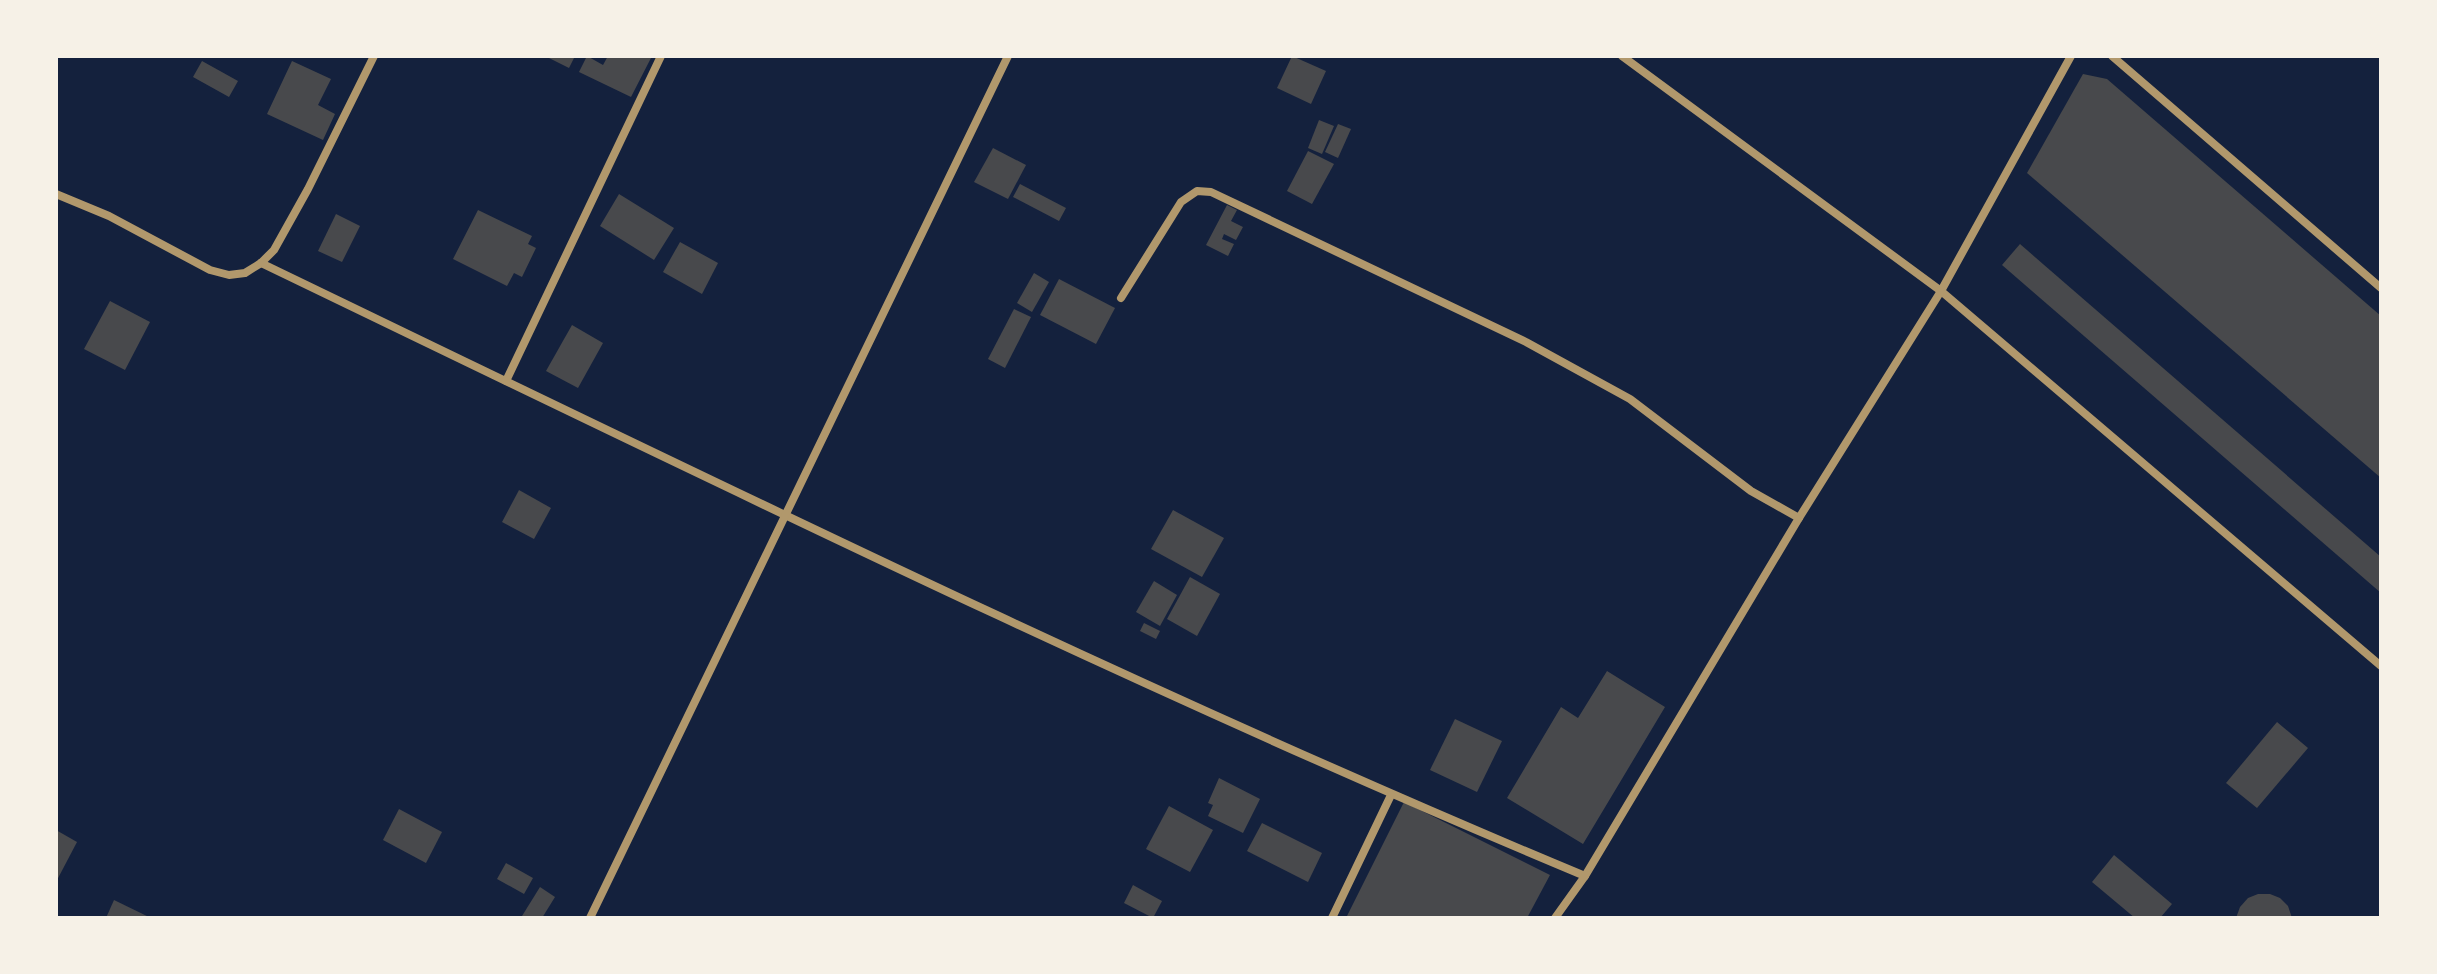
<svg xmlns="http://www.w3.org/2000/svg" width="2437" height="974" viewBox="0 0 2437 974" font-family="'Sofia Sans Condensed',sans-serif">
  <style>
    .building { fill: #48494c }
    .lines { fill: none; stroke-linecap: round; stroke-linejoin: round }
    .minor { stroke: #b1986c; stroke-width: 8 }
  </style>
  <rect width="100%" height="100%" fill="#14213d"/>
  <!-- building -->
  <g class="building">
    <polygon points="545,56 575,56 569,68"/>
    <polygon points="587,56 603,65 608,56 652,56 631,97 579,72"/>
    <polygon points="1292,56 1326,71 1311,104 1277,88"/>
    <polygon points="202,61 238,81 229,97 193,77"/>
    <polygon points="292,61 331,79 318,105 335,114 323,140 267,114"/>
    <polygon points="2083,74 2107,79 2381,316 2381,478 2027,173"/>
    <polygon points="1319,120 1334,126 1322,154 1308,148"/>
    <polygon points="1338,124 1351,129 1338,158 1325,152"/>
    <polygon points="993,148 1026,165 1008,199 974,182"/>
    <polygon points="1308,151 1334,164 1312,204 1287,191"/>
    <polygon points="1020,184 1066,208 1059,221 1013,197"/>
    <polygon points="619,194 674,228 654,260 600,226"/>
    <polygon points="1227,205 1237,210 1231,221 1243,227 1236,240 1224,234 1222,239 1234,244 1228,256 1206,245"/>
    <polygon points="478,210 532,236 528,244 536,248 522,277 514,273 507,286 453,259"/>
    <polygon points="336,214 360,226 342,262 318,251"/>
    <polygon points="680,242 718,263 702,294 663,272"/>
    <polygon points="2020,244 2381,557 2381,593 2002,265"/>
    <polygon points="1034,273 1049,282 1032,312 1017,303"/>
    <polygon points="1059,279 1115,308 1096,344 1040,315"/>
    <polygon points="110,301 150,322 125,370 84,349"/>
    <polygon points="1014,309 1031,317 1005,368 988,359"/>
    <polygon points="572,325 603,343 578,388 546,371"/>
    <polygon points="519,490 551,508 534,539 502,522"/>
    <polygon points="1173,510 1224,538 1202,577 1151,549"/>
    <polygon points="1190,577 1220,594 1197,636 1167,619"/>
    <polygon points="1154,581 1177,595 1160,626 1136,612"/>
    <polygon points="1144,623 1160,631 1156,639 1140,631"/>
    <polygon points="1607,671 1665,707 1583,844 1507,798 1561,707 1578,718"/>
    <polygon points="1455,719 1502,741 1477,792 1430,770"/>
    <polygon points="2277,722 2308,748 2257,808 2226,783"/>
    <polygon points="1219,778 1260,799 1243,833 1208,816 1213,805 1208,803"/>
    <polygon points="1404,802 1550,875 1527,918 1346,918"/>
    <polygon points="1169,806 1213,830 1190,872 1146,849"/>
    <polygon points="399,809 442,832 426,863 383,840"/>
    <polygon points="1262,823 1322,853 1308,882 1247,851"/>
    <polygon points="56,830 77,842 56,882"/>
    <polygon points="2114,855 2172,904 2160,918 2135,918 2092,882"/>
    <polygon points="506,863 533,878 524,894 497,879"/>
    <polygon points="1133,885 1162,901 1153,918 1124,903"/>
    <polygon points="540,887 555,897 542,918 526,918 522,916"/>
    <polygon points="2258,894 2270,894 2280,898 2288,906 2292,918 2236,918 2240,907 2248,898"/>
    <polygon points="114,900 151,918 106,918"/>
  </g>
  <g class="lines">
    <!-- minor -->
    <g class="minor">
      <polyline points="1622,56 1941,291 2381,666"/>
      <polyline points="2112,56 2381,288"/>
      <polyline points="56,194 109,216 210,270 229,275 245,273 261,263 274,250 308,189 374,56"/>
      <path d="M261,263C699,474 1136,689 1585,876"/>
      <polyline points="1121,298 1181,202 1197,191 1211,192 1526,342 1630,399 1751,491 1799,518"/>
      <polyline points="506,381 661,56"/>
      <polyline points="590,918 1008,56"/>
      <polyline points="1332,918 1391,795"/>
      <polyline points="1555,918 1585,876 1799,518 1941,291 2071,56"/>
    </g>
  </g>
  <!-- border -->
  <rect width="2437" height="974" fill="none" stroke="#f6f1e7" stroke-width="116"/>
</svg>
